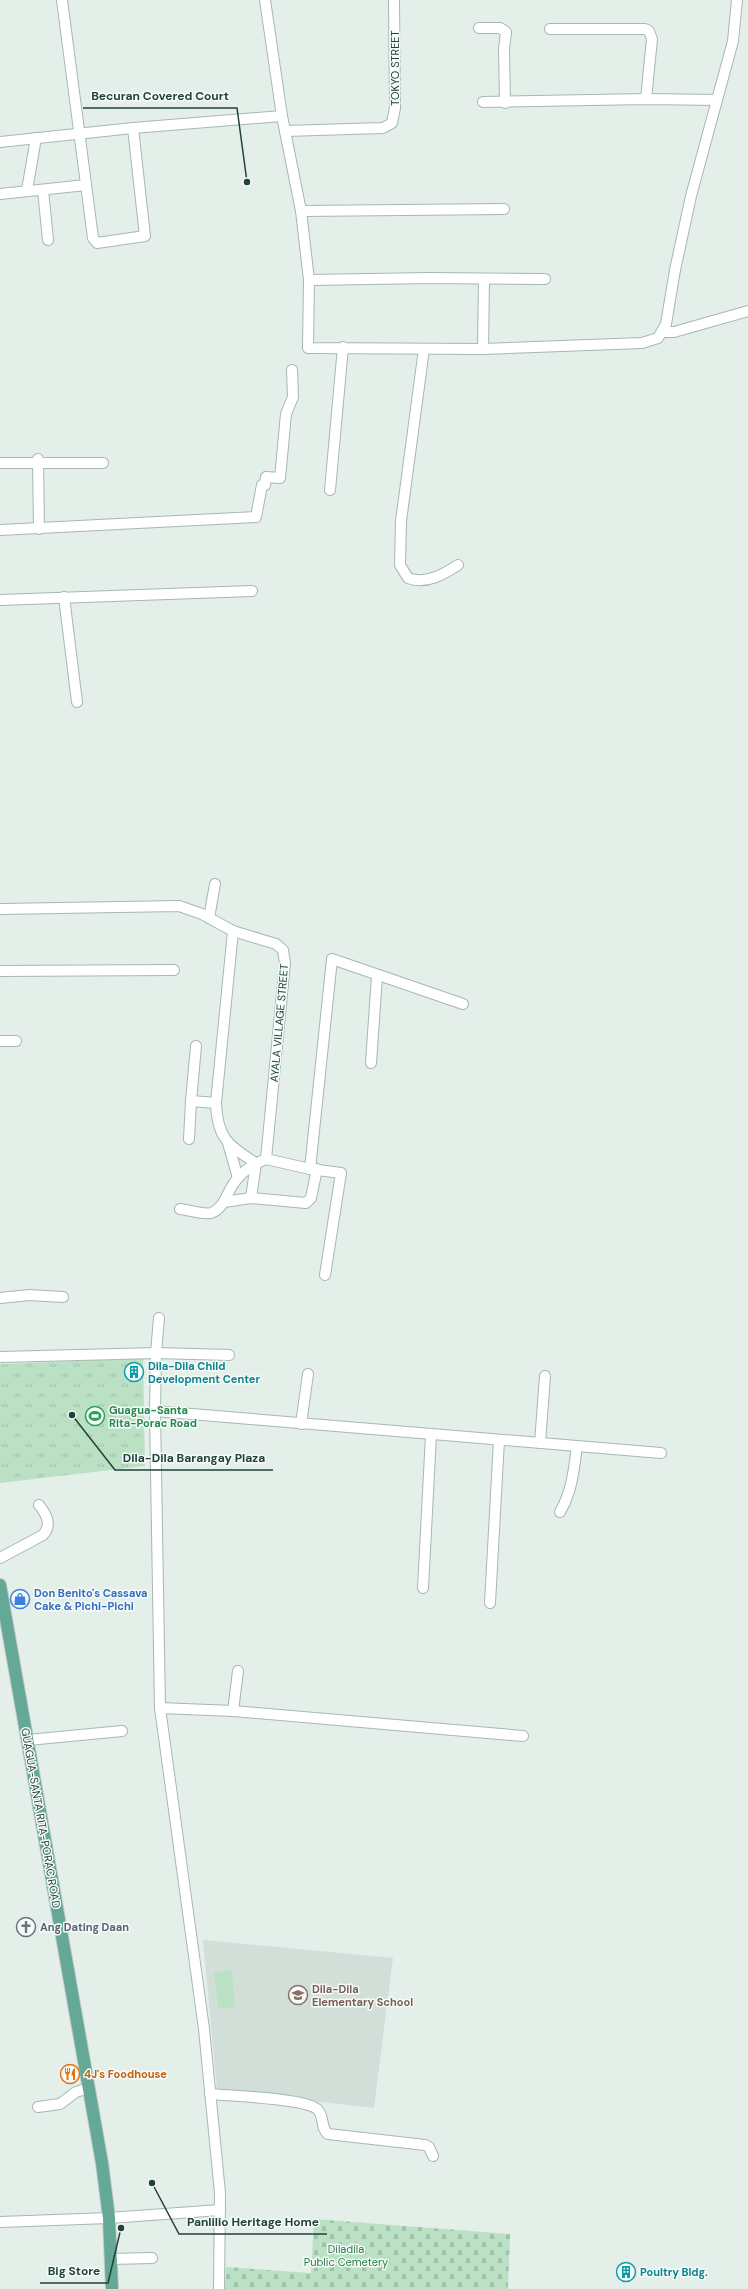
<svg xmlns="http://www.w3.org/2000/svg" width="748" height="2289" viewBox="0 0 748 2289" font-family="'DM Sans',sans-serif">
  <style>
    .built { fill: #d2dfd9 }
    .grass { fill: #bbe1c5 }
    .cemetery { fill: url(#cemetery-stones) }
    .park { fill: url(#park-tufts) }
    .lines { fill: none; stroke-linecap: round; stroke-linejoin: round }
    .minor-casing { stroke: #a6b8b1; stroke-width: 12 }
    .major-casing { stroke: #c1cac8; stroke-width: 14 }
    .minor { stroke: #fff; stroke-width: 10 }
    .major { stroke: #65a896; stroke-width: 12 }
    .labels { text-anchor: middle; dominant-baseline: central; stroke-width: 3; stroke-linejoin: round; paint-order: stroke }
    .street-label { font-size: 11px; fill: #214239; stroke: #f5fbf8 }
    .culture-label { font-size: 11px; font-weight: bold; fill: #0d838f; stroke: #f5fbf8; text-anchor: start }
    .leisure-label { font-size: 11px; font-weight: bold; fill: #27864d; stroke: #f5fbf8; text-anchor: start }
    .shop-label { font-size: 11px; font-weight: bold; fill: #366cbe; stroke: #f5fbf8; text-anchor: start }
    .worship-label { font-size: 11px; font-weight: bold; fill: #5b616d; stroke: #f5fbf8; text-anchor: start }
    .education-label { font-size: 11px; font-weight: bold; fill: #785e54; stroke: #f5fbf8; text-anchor: start }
    .food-label { font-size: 11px; font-weight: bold; fill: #c56008; stroke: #f5fbf8; text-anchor: start }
    .park-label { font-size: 11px; fill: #287d47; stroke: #f5fbf8 }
    .leader { fill: none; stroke: #214239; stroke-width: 1.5 }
    .callout-dot { fill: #214239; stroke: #f5fbf8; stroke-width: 1.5 }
    .callout-label { font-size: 12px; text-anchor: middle; font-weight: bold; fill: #214239; stroke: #f5fbf8; stroke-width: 3; stroke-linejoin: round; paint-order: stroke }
  </style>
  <defs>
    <pattern id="cemetery-stones" width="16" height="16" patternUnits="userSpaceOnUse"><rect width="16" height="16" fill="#bbe1c5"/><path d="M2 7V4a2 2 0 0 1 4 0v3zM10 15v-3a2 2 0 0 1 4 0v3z" fill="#a0c2aa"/></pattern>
    <pattern id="park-tufts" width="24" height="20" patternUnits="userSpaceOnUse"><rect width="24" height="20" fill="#bbe1c5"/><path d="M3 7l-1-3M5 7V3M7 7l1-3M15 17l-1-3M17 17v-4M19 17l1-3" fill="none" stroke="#a0c2aa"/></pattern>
  </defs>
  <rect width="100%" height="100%" fill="#e4efea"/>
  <!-- built -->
  <polygon class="built" points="203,1940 393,1958 374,2108 217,2090"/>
  <!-- grass -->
  <polygon class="grass" points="232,1970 235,2007 218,2009 214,1972"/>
  <!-- cemetery -->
  <polygon class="cemetery" points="314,2219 510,2234 508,2289 225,2289 226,2267 311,2273"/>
  <!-- park -->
  <polygon class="park" points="143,1358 145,1466 0,1483 0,1364"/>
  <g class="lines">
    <defs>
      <g id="minor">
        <polyline points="62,0 93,238 97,243 145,236 133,128"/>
        <polyline points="265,0 282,116 301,211 309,280 308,348 483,349 642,343 658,338 666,324 675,270 691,196 733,41 737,0"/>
        <polyline points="479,28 500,28 506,32 504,49 505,103"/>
        <polyline points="550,29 645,29 649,31 652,39 646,99"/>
        <polyline points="483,102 646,99 717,100"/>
        <polyline points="285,131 383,128 392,123 395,108 394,0"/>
        <polyline points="0,142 133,128 282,116"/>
        <polyline points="27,190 36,138"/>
        <polyline points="43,190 48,240"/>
        <polyline points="0,194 86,185"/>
        <polyline points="301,211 504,209"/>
        <polyline points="309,280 429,278 545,279"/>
        <polyline points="663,332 674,332 748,311"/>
        <path d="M424,349L401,521L400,565L408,578C426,585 444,574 458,565"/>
        <polyline points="483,349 484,279"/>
        <polyline points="38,459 39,529"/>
        <polyline points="0,463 103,463"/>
        <polyline points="330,490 343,347"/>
        <polyline points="0,530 256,517 262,485 265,485 266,477 280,478 286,414 293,397 292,370"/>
        <polyline points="64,597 77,702"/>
        <polyline points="0,600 252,591"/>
        <path d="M0,909L179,906L202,914L233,931L276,944L283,950L285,963L266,1159C254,1164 241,1172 234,1183C227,1192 224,1209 211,1213C203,1215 189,1210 180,1209"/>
        <polyline points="209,918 215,884"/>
        <polyline points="0,971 174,970"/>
        <polyline points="0,1041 16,1041"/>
        <polyline points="371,1063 377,976"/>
        <polyline points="191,1101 196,1046"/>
        <polyline points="216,1103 233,931"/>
        <path d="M189,1139L191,1101L216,1103C217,1137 228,1146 256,1163L251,1198"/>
        <polyline points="228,1143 238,1178"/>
        <polyline points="266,1159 310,1169 341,1173 325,1275"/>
        <polyline points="310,1169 332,959 463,1004"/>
        <polyline points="224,1202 251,1198 306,1203 311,1198 317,1169"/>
        <polyline points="0,1298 29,1295 63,1297"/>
        <polyline points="0,1357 156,1353 159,1318"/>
        <polyline points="155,1411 661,1453"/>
        <polyline points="301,1424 308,1374"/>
        <polyline points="540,1443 545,1376"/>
        <path d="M560,1512C572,1491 574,1470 577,1446"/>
        <path d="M0,1558L43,1535C52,1525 47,1515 39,1505"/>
        <polyline points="423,1588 431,1435"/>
        <polyline points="490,1603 499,1440"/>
        <polyline points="160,1708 233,1711 523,1736"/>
        <polyline points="233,1711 238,1671"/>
        <polyline points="28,1740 122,1731"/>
        <path d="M210,2094C230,2096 304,2098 317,2109C325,2116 320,2128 328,2134L425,2145L429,2147L433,2156"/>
        <polyline points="38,2107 60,2104 76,2092 89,2088"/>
        <polyline points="0,2222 109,2218 220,2210"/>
        <polyline points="110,2259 152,2258"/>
        <polyline points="219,2289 220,2193 204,2029 160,1708 155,1411 156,1353 229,1355"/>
      </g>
      <polyline id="major" points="0,1585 102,2163 109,2218 112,2289"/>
    </defs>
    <!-- minor casing -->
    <use href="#minor" class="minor-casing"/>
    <!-- major casing -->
    <use href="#major" class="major-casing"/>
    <!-- minor -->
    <use href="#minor" class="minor"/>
    <!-- major -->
    <use href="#major" class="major"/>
  </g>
  <!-- icons -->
  <defs>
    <symbol id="building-ring" viewBox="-11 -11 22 22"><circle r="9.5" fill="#f5fbf8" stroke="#0f9aa8" stroke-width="1.5"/><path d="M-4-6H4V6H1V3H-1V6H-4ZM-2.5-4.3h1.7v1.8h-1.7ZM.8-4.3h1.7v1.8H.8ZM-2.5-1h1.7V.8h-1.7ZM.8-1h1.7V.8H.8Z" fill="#0f9aa8"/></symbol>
    <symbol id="stadium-ring" viewBox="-11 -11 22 22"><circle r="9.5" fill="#f5fbf8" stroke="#2e9e5b" stroke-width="1.5"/><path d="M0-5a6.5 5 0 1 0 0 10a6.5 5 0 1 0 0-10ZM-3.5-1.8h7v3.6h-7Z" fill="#2e9e5b"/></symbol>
    <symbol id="shop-ring" viewBox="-11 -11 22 22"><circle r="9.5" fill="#f5fbf8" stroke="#3f7fe0" stroke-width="1.5"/><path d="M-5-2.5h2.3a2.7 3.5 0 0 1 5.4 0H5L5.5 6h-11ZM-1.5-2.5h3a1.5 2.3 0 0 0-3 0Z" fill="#3f7fe0"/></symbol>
    <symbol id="church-ring" viewBox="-11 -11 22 22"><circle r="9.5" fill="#f5fbf8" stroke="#6b7280" stroke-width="1.5"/><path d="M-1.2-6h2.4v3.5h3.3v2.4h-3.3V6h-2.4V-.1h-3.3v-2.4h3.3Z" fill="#6b7280"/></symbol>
    <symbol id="school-ring" viewBox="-11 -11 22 22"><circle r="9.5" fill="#f5fbf8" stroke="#8d6e63" stroke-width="1.5"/><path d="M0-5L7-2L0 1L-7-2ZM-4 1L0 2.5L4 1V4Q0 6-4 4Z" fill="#8d6e63"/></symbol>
    <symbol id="restaurant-ring" viewBox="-11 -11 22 22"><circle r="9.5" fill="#f5fbf8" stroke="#e8710a" stroke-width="1.5"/><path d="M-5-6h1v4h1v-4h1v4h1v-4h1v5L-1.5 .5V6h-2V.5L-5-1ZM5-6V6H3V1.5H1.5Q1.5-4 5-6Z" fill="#e8710a"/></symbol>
  </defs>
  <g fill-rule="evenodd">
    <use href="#building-ring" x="123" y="1361" width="22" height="22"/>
    <use href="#stadium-ring" x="84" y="1405" width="22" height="22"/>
    <use href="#shop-ring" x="9" y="1588" width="22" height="22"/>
    <use href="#church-ring" x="15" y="1916" width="22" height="22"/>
    <use href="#school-ring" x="287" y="1984" width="22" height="22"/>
    <use href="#restaurant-ring" x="59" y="2063" width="22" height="22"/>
    <use href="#building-ring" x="615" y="2261" width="22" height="22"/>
  </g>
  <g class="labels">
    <!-- street labels -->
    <g class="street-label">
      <text transform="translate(395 68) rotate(-90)">TOKYO STREET</text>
      <text transform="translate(279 1023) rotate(-85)">AYALA VILLAGE STREET</text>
      <text transform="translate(41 1818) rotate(80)">GUAGUA-SANTA RITA-PORAC ROAD</text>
    </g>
    <!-- culture labels -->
    <g class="culture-label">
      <text x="148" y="1366">Dila-Dila Child<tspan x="148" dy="13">Development Center</tspan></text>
      <text x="640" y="2272">Poultry Bldg.</text>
    </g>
    <!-- leisure labels -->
    <g class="leisure-label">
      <text x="109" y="1410">Guagua-Santa<tspan x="109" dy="13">Rita-Porac Road</tspan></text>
    </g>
    <!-- shop labels -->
    <g class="shop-label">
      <text x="34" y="1593">Don Benito's Cassava<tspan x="34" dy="13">Cake &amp; Pichi-Pichi</tspan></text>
    </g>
    <!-- worship labels -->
    <g class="worship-label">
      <text x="40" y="1927">Ang Dating Daan</text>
    </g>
    <!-- education labels -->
    <g class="education-label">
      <text x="312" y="1989">Dila-Dila<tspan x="312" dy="13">Elementary School</tspan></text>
    </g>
    <!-- food labels -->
    <g class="food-label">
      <text x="84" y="2074">4J's Foodhouse</text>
    </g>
    <!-- park labels -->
    <g class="park-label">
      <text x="346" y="2249">Diladila<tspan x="346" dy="13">Public Cemetery</tspan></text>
    </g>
  </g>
  <!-- callouts -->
  <path class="leader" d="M247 182L237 108H83M72 1415L115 1470H273M152 2183L179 2234H327M121 2228L108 2283H40"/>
  <g class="callout-dot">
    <circle cx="247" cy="182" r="4"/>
    <circle cx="72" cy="1415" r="4"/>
    <circle cx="152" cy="2183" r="4"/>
    <circle cx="121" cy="2228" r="4"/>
  </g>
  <g class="callout-label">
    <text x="160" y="100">Becuran Covered Court</text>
    <text x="194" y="1462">Dila-Dila Barangay Plaza</text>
    <text x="253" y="2226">Panlilio Heritage Home</text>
    <text x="74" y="2275">Big Store</text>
  </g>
</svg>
